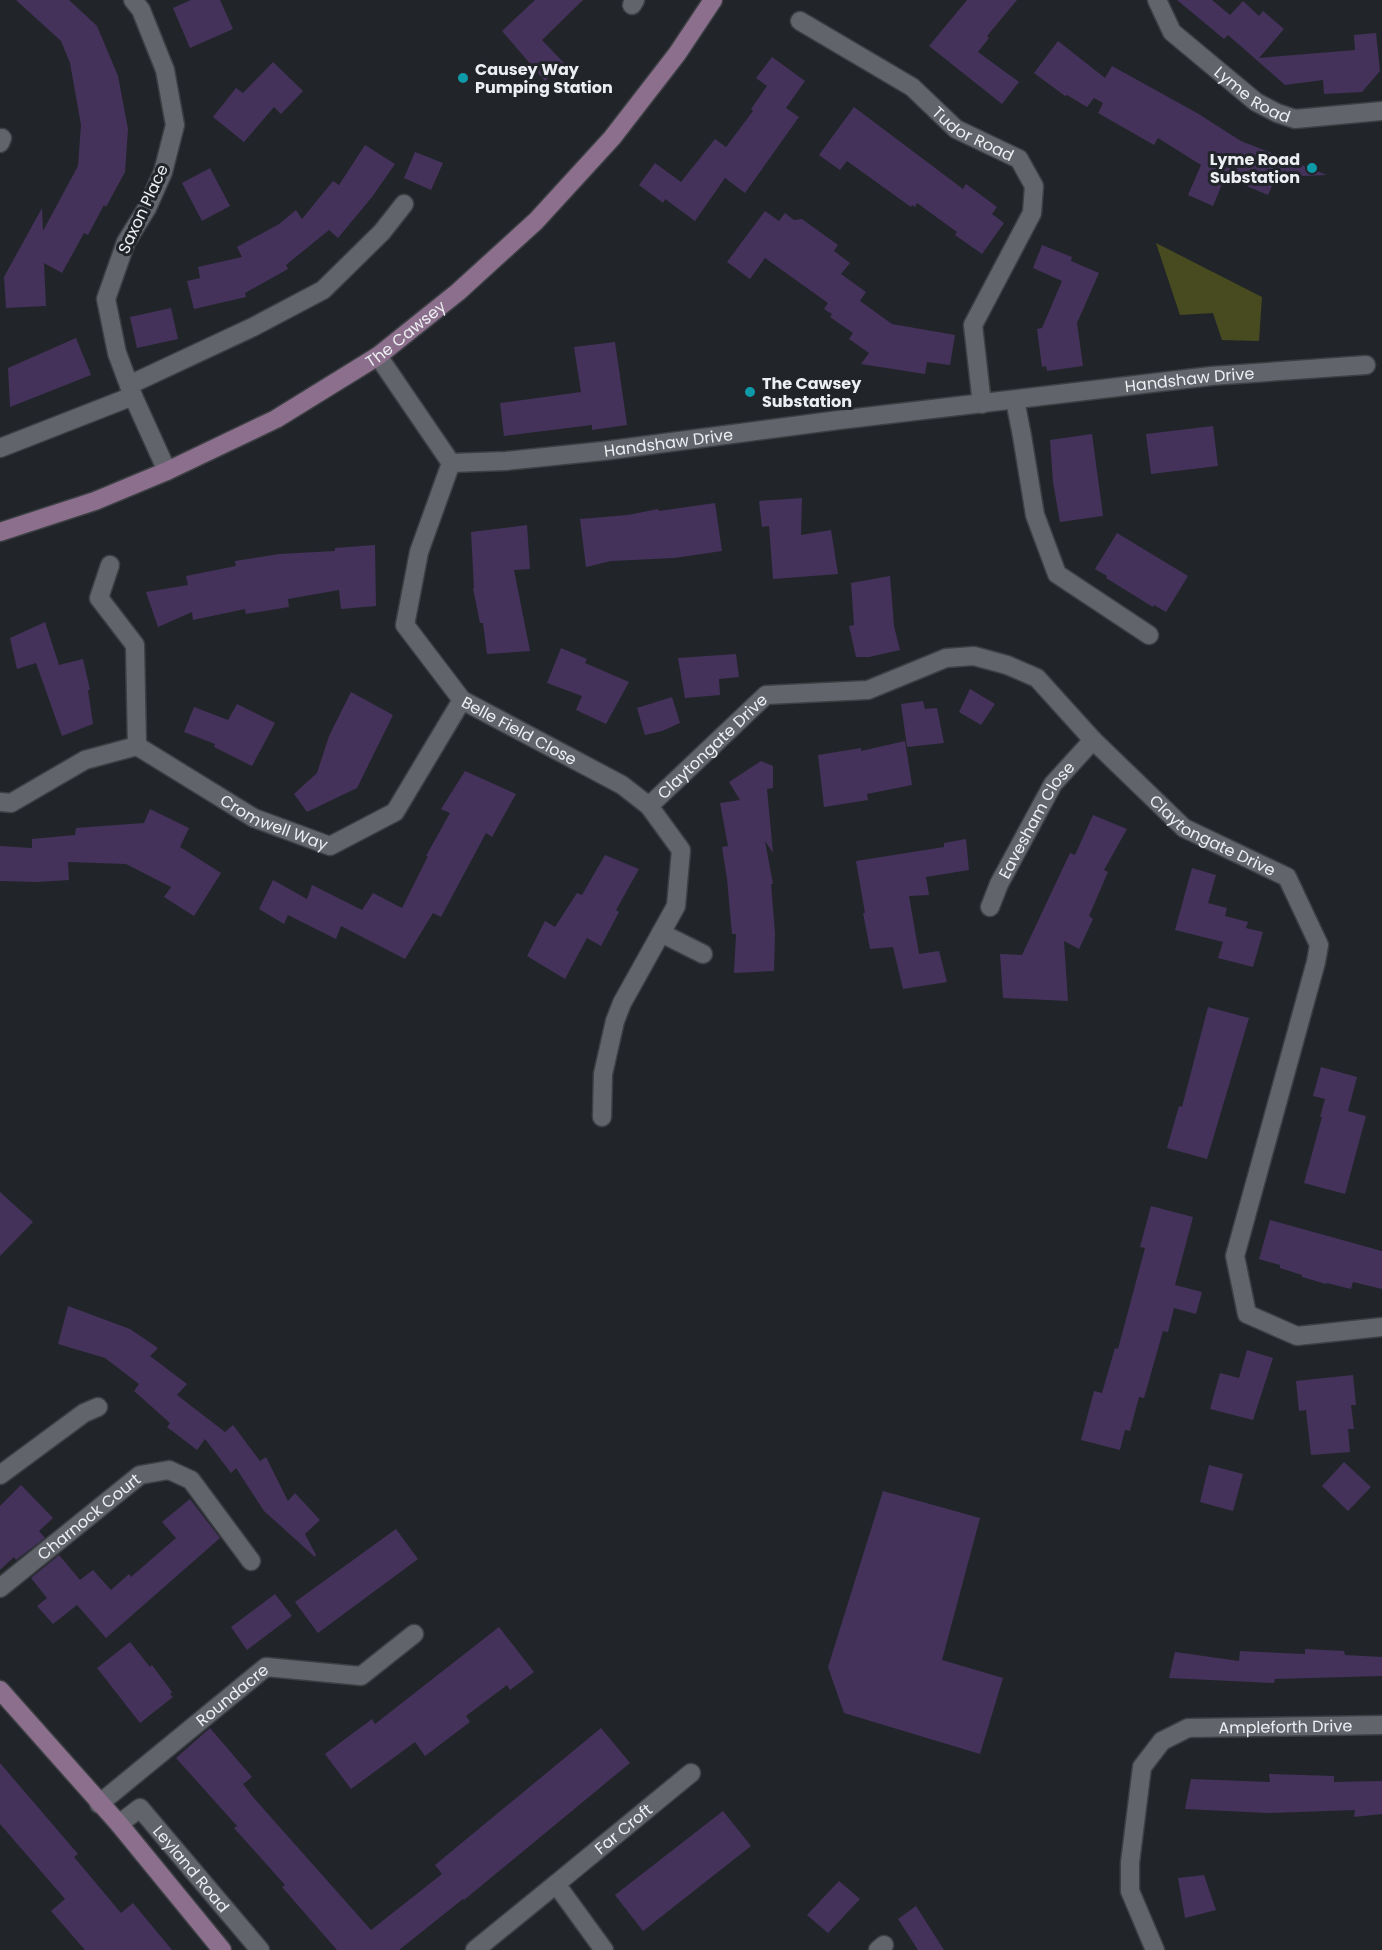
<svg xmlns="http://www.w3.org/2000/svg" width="1382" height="1950" viewBox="0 0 1382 1950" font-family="Poppins,sans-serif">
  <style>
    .green { fill: #474b1f }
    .building { fill: #44325a }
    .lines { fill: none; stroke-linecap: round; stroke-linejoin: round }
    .street-casing { stroke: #3c3f43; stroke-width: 21 }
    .secondary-casing { stroke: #3c3f43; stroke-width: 21 }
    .street { stroke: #61656b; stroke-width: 18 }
    .secondary { stroke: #8c6f8c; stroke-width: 18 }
    .culture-dot { fill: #0f9aa8; stroke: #21252a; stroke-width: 2 }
    .labels { text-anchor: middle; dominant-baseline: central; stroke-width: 6; stroke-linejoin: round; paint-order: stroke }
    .poi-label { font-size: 16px; font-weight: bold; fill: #eceef1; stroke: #21252a; text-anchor: start }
    .street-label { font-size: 16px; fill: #eceef1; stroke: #21252a }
  </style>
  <rect width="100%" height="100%" fill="#21252a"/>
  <!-- green -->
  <polygon class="green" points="1156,243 1262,297 1259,341 1222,340 1213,313 1180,315"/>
  <!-- building -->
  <g class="building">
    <polygon points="16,0 69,0 97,26 118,76 128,129 125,172 106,207 104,205 88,235 84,233 62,273 44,263 46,306 6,308 4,277 42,208 43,231 78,166 81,125 70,63 61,41"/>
    <polygon points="191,0 220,0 233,29 190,48 173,8"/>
    <polygon points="535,0 583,0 542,40 564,63 545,81 502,31"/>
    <polygon points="967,0 1017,0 987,36 989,38 978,52 1019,82 1002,104 929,46"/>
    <polygon points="1177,0 1212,0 1230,15 1243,1 1259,16 1263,11 1284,29 1259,58 1355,50 1354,35 1376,33 1380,71 1362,92 1324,94 1323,80 1285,85 1228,35 1224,39"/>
    <polygon points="1058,41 1105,78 1112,66 1197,113 1241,141 1327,175 1280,177 1277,186 1273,184 1268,195 1225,177 1213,206 1188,195 1201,165 1158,138 1154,145 1098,113 1103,103 1094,98 1087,107 1067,95 1065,96 1034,73"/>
    <polygon points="772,57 805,81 786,108 799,117 745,193 725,178 695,221 665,199 663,203 639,185 655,163 681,182 715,139 726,147 753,111 751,109 767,86 756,78"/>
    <polygon points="273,62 303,91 281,114 274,107 244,142 213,117 236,88 243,93"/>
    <polygon points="854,107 963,189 966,184 997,207 992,214 1004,223 982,254 955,235 957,232 917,203 915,207 912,205 911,207 847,161 840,170 819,155"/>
    <polygon points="365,145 395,164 372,197 338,238 329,230 286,265 288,269 245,293 246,297 194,309 187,281 200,278 198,267 242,257 237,247 279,224 296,210 302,219 333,181 339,185"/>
    <polygon points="415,152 443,163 431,190 404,178"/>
    <polygon points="210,168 230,206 202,221 182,183"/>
    <polygon points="765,211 779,221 785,213 794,220 802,219 838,245 834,251 850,263 841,274 866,292 860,301 892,324 955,335 950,365 927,362 925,374 861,364 869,353 849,339 853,333 830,317 832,314 824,309 828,303 765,258 750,279 727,262"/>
    <polygon points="1042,245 1072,257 1071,261 1099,273 1077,323 1083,366 1047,371 1046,366 1042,367 1037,329 1042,328 1062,281 1033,268"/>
    <polygon points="171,308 178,339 137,348 130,317"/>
    <polygon points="76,338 91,375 10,407 8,368"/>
    <polygon points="615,342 627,425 592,430 592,425 504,436 500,403 581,392 574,347"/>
    <polygon points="1213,426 1218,466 1151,474 1146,434"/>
    <polygon points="1092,434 1103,516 1060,522 1053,482 1050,440"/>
    <polygon points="802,498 801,535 831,530 838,574 773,579 769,526 762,527 759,501"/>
    <polygon points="715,503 722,551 674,558 611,561 586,567 580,519 628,515 658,509 659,511"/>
    <polygon points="527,525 530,569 514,570 530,651 487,654 483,623 480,623 473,588 474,588 471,532"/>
    <polygon points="1117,533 1188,576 1166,612 1154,605 1153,607 1106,578 1107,576 1095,569"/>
    <polygon points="375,545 376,606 341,609 339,590 288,599 289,607 246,614 245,609 193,620 192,612 158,627 146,592 188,585 186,576 236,566 235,561 279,554 335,551 335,548"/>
    <polygon points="890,576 894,626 900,650 869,657 856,657 849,626 854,625 851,583"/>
    <polygon points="45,622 59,665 83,659 90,690 88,690 93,724 62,736 36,663 17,669 10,638"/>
    <polygon points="561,648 587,659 585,663 629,682 606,724 576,710 582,696 547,683"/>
    <polygon points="736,654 739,677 719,679 720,695 685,698 678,658"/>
    <polygon points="970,689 995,704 981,725 959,712"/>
    <polygon points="351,692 393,715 357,788 307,812 294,794 317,773 329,736"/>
    <polygon points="672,697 680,723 662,731 645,735 637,708"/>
    <polygon points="923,701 925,709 937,708 944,743 907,747 901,704"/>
    <polygon points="237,704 275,723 252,766 214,747 215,744 184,732 194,707 228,720"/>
    <polygon points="905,741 912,785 867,794 868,800 824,807 818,755 861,748 861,751"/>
    <polygon points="761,761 773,766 773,788 767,789 773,853 765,841 773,884 771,884 775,933 774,971 734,973 736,934 732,934 727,879 722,847 728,846 720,803 740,800 729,782"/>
    <polygon points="465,771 516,794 492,837 486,833 441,917 433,913 405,959 341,926 336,939 288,915 284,924 259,909 273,880 307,899 312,885 362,910 373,893 402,908 428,856 426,856 450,813 441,809"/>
    <polygon points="150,809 189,828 180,847 221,873 194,916 164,897 171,887 126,864 68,862 69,880 37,882 0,881 0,846 32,848 32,839 75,835 76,828 144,823"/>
    <polygon points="1093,815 1127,829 1104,870 1108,872 1089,916 1093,919 1079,949 1064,941 1068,1001 1003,998 1000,954 1022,955 1070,853 1075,855"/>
    <polygon points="966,839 969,870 926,877 929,895 909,896 919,954 939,951 947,982 903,989 893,947 870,949 863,913 865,913 856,861 944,847 944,843"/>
    <polygon points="605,855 639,869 616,910 619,912 601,946 587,938 565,979 527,956 545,921 555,927 577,893 582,895"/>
    <polygon points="1192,868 1216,875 1208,903 1227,908 1225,916 1248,922 1246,928 1263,932 1253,967 1218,958 1223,942 1175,930"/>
    <polygon points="1208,1007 1249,1018 1207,1159 1167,1148 1179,1106 1182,1107"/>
    <polygon points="1321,1067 1357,1077 1348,1111 1366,1116 1345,1194 1304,1183 1322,1117 1320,1117 1325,1099 1313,1096"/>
    <polygon points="0,1192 33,1222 0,1256"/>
    <polygon points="1151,1206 1193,1217 1175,1285 1202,1292 1196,1314 1174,1308 1168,1332 1163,1331 1144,1398 1139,1397 1130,1431 1125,1430 1120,1450 1081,1440 1094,1391 1102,1393 1115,1348 1118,1349 1145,1248 1140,1247"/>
    <polygon points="1270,1220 1382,1251 1382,1289 1353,1282 1351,1289 1327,1283 1326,1284 1302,1277 1302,1275 1280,1268 1280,1265 1259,1259"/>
    <polygon points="68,1306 130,1329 158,1348 150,1356 187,1384 177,1395 225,1432 233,1425 260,1461 266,1457 288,1501 295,1493 320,1520 305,1534 316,1555 315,1557 264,1511 236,1468 231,1473 205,1439 197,1450 167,1427 170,1423 134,1391 139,1384 105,1358 58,1344"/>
    <polygon points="1247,1350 1273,1358 1253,1420 1210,1409 1220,1373 1239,1378"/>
    <polygon points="1353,1375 1356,1405 1351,1405 1354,1429 1348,1429 1350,1452 1311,1455 1306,1410 1299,1411 1296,1381"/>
    <polygon points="1344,1462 1371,1487 1348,1511 1322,1486"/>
    <polygon points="1209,1465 1243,1474 1233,1511 1200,1502"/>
    <polygon points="21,1485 53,1518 39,1531 45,1538 16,1560 14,1557 0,1570 0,1506"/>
    <polygon points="883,1491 980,1518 942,1660 1003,1678 980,1754 844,1713 828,1667"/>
    <polygon points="190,1499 220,1538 106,1638 77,1605 53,1624 37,1606 47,1598 31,1578 59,1555 80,1580 93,1570 111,1590 129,1574 131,1577 176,1538 162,1522"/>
    <polygon points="396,1529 418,1559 318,1633 295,1602"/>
    <polygon points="275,1594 292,1616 247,1650 231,1627"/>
    <polygon points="499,1627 534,1672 510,1690 507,1685 466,1716 470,1722 425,1756 415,1742 351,1789 325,1754 372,1719 375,1724"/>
    <polygon points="130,1642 150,1667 152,1665 172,1692 170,1694 173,1697 140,1723 97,1668"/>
    <polygon points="1305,1649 1344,1651 1345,1655 1382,1657 1382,1676 1275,1679 1274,1683 1169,1678 1175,1652 1239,1661 1240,1651 1305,1654"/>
    <polygon points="210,1728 252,1777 243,1784 253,1797 371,1930 442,1874 435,1865 601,1728 630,1763 464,1900 463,1899 399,1950 337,1950 282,1887 285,1885 234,1828 237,1826 176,1758"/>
    <polygon points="0,1763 78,1854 74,1857 121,1913 133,1903 172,1950 85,1950 51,1911 65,1899 0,1824"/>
    <polygon points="1269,1774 1334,1776 1334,1782 1382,1781 1382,1814 1354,1817 1355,1810 1268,1813 1185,1809 1191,1779 1270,1782"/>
    <polygon points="723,1811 751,1846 643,1931 615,1895"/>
    <polygon points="1204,1875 1216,1910 1185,1918 1178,1878"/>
    <polygon points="839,1881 860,1899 828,1933 807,1915"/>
    <polygon points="916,1906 944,1950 918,1950 898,1919"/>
  </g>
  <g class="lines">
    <defs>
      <g id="street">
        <polyline points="133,0 141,10 165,70 175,125 163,172 147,208 126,242 106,299 117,353 133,396 167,471"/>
        <path id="s1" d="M1157,0L1172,32L1256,102L1277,113L1295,119L1382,111"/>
        <polyline points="632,5 635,0"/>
        <path id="s2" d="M800,21L912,87L956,129L1019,159L1034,186L1032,213L973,325L982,404"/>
        <polyline points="0,143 2,138"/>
        <path id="s3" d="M378,356L451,463L506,461L603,451L839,420L1211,376L1366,365"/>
        <polyline points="129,385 253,327 323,290 382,232 404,204"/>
        <polyline points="1015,400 1022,436 1035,515 1057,574 1149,635"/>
        <polyline points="0,448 133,396"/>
        <path id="s4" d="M451,463L419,552L405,625L462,700L622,785L649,806L681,850L676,906L622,1003L615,1021L603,1074L602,1117"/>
        <polyline points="110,565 99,598 135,645 137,746"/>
        <path id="s5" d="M0,802L11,803L85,760L137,746L254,818L330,846L395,812L462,700"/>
        <path id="s6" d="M649,806L766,695L868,690L946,658L974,656L1007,665L1037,678L1093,740L1184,828L1287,877L1319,945L1316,962L1235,1256L1247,1314L1297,1336L1382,1327"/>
        <path id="s7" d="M990,907L999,884L1053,784L1093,740"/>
        <polyline points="661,933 703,954"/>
        <polyline points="0,1475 84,1413 98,1407"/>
        <path id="s8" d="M0,1588L140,1475L169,1470L191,1480L251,1561"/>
        <path id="s9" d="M99,1804L266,1667L361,1676L414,1634"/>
        <path id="s10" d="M119,1824L140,1808L260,1950"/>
        <path id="s11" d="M556,1884L691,1773"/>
        <polyline points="475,1950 556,1884 604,1950"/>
        <polyline points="878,1950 884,1945"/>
        <path id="s12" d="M1155,1950L1130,1891V1863L1142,1767L1162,1741L1188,1728L1382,1725"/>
      </g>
      <g id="secondary">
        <path id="s13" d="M0,532L95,501L167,471L276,419L378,356L458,292L536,221L612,138L677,54L713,0"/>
        <polyline points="0,1690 119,1824 222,1950"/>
      </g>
    </defs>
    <!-- street casing -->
    <use href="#street" class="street-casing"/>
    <!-- secondary casing -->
    <use href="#secondary" class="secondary-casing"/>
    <!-- street -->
    <use href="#street" class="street"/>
    <!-- secondary -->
    <use href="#secondary" class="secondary"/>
  </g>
  <!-- markers -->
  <g class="culture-dot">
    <circle cx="463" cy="78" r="6"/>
    <circle cx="1312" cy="168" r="6"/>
    <circle cx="750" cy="392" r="6"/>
  </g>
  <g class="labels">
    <!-- poi labels -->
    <g class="poi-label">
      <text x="475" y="69">Causey Way<tspan x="475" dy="18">Pumping Station</tspan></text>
      <text x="1300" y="159" text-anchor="end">Lyme Road<tspan x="1300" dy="18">Substation</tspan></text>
      <text x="762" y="383">The Cawsey<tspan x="762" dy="18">Substation</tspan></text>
    </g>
    <!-- street labels -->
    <g class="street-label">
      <text stroke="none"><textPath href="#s1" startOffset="138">Lyme Road</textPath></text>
      <text stroke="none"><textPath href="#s2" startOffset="208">Tudor Road</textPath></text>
      <text transform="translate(143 209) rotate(-65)">Saxon Place</text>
      <text stroke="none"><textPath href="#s13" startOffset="454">The Cawsey</textPath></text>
      <text stroke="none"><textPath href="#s3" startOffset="873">Handshaw Drive</textPath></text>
      <text stroke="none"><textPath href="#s3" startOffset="348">Handshaw Drive</textPath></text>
      <text stroke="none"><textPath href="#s4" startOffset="328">Belle Field Close</textPath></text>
      <text stroke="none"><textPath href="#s6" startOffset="87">Claytongate Drive</textPath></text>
      <text stroke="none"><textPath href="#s5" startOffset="308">Cromwell Way</textPath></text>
      <text stroke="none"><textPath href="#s7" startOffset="99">Eavesham Close</textPath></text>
      <text stroke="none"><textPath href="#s6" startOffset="681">Claytongate Drive</textPath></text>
      <text stroke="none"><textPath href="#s8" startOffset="114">Charnock Court</textPath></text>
      <text stroke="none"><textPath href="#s9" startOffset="172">Roundacre</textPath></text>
      <text stroke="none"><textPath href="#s12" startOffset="348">Ampleforth Drive</textPath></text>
      <text stroke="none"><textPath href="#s11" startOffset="87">Far Croft</textPath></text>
      <text stroke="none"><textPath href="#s10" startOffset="106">Leyland Road</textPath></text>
    </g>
  </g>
</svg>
